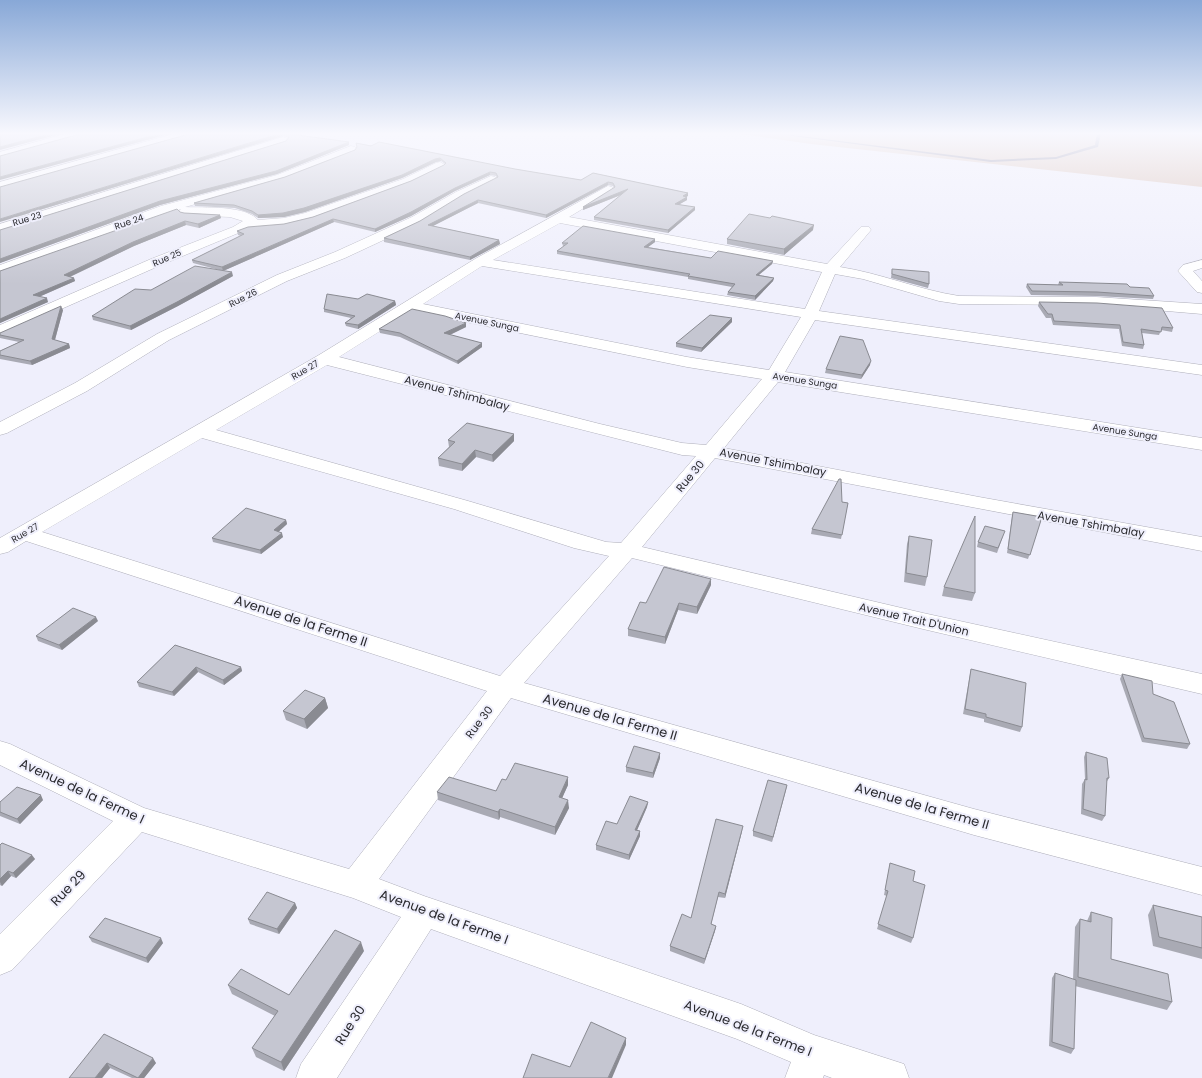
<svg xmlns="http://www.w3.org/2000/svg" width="1202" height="1078" viewBox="0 0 1202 1078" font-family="Poppins,sans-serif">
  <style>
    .green { fill: #dac1b5 }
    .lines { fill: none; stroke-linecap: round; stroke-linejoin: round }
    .stream { fill: #777692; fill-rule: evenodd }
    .minor-casing { stroke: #afafba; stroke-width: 1 }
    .minor { fill: #fff; fill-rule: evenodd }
    .wall { fill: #a9aab4 }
    .shaded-wall { fill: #8a8b92 }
    .building { fill: #c5c6d1; stroke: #8a8b92 }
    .labels { text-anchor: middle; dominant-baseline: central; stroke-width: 4; stroke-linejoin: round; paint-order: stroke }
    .far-street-label { font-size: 9px; fill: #29292d; stroke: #efeffc }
    .street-label { font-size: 11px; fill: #29292d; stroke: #efeffc }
    .near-street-label { font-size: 13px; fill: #29292d; stroke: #efeffc }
  </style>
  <rect width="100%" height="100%" fill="#efeffc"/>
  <!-- green -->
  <polygon class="green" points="734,133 1202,133 1202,187 811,144"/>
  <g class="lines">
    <!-- stream -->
    <polygon class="stream" points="770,133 776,133 991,160 1056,157 1095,145 1097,133 1101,133 1098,147 1056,159 991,162"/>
    <defs>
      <g id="minor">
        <polygon points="68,133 82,133 80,135 0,158 0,152"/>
        <polygon points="177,133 191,133 189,135 0,189 0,182"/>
        <polygon points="283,137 286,138 288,140 286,142 0,232 0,224"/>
        <path d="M351,146L355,147L356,149L355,151L285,179L185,207C204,208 245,205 258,220L284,218L305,213L403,179L436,163L440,162L445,165L444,167L411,183L313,219L284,226L248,229L161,265L0,336V325L151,259L233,227L243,221L230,217L185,215L181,214L179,211L181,209L0,274V265L161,206L277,175Z"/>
        <polygon points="491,176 495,177 497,179 495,181 464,196 420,223 345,258 287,281 169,340 87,391 7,433 0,435 0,422 75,383 157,334 277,275 335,252 412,217 456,192"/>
        <path d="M608,186L612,187L614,189L612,191L569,217L827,264L861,227H869L871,230L840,267C880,273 919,290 959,296L1096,297L1202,304V314L1096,305L959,304L939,301L863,279L835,274L819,311L1202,365V375L815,320L785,372L1202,438V450L778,382L724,448L979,497L1202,537V551L715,458L642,547L923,613L1202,674V694L923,629L632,558L524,683L974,809L1202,867V895L974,835L511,698L379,879L424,896L741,1004L814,1035L904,1064L909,1078H832L824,1075L823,1078H785L791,1062L737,1039L431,929L337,1078H296L301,1064L401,917L353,898L142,832L12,970L0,975V934L113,821L0,765V741L10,744L144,808L349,869L487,691L26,541L8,552L0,554V538L319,355L475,259ZM560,223L822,272L805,309L493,260ZM482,266L801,317L769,370L687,357L423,304ZM412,311L687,367L762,379L706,445L682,443L600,424L339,357ZM327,365L682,455L696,456L621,543L606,542L468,501L216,430ZM202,438L454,509L574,548L609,556L500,676L42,532Z"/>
        <polygon points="1202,260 1202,268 1193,271 1202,281 1202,293 1197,292 1178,271 1183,265"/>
      </g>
    </defs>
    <!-- minor casing -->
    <use href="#minor" class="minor-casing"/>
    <!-- minor -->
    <use href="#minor" class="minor"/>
  </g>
  <!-- wall -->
  <g class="wall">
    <polygon points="283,133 349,145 277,174 160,205 0,263 0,230 286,141 288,138 287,137 283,136 0,222"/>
    <polygon points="356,143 581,180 593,173 688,193 688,196 687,196 687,200 679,204 695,210 668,233 594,220 594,217 621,195 583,210 583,207 614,188 613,186 608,185 546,218 478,203 433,226 499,240 500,244 470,260 384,242 384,238 420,221 497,178 496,176 490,175 455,191 411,216 375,232 334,222 223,271 193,263 192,260 241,236 238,235 237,231 284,224 313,217 411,181 444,165 445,164 441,161 436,162 402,178 305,212 284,217 258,218 252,214 235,208 195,206 194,203 285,177 355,150 357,147"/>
    <polygon points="180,212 184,213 220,215 221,218 199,228 186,225 134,246 70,277 74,278 75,281 39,297 48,302 0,323 0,271"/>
    <polygon points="770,218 813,230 784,255 727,244 727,239"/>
    <polygon points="655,242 648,247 711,258 773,261 772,264 759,275 774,278 773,281 755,300 727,295 728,292 732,287 688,279 688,277 557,254 557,251 564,246 563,246 562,243"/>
    <polygon points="892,269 929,284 928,288 891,278"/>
    <polygon points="233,276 178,306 131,330 93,320 92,316 151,290"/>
    <polygon points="1059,282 1130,287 1154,296 1153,299 1096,296 1031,295 1026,287 1027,284 1058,285"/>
    <polygon points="358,299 395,301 396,305 358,329 346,326 345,323 351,318 324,312 324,309"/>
    <polygon points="1039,302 1173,328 1172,332 1161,330 1159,335 1142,333 1144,345 1143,349 1122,346 1119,329 1053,325 1051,318 1046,318 1038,306"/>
    <polygon points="63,310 55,340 69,344 70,348 32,365 0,359 0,351 19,342 0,338 0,333"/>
    <polygon points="732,318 732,322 701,352 676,347 676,343"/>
    <polygon points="466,327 450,335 482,343 482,347 458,364 400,337 380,333 379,329"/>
    <polygon points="870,365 861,379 825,373 826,369"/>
    <polygon points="514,434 514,441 493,462 476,457 462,471 439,466 438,458 449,447 448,440"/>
    <polygon points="842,502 848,503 841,539 811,534 812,529"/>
    <polygon points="1013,512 1042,517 1028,559 1007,553 1012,516"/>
    <polygon points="286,520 287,524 278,532 283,537 261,554 213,542 212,538"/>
    <polygon points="909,536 927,577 925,586 904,582 907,544"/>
    <polygon points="1003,536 997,553 977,547 978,542"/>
    <polygon points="711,585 697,614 678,610 665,644 628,636 628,629"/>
    <polygon points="944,587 975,593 972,601 942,596"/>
    <polygon points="98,621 62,650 38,641 36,636"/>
    <polygon points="175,645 241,667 242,671 224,685 198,672 174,696 139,687 137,682"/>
    <polygon points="971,669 1022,727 1020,732 984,722 984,719 963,714 970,674"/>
    <polygon points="1122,674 1153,694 1190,744 1187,749 1142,742 1120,679"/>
    <polygon points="325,698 328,708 307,729 286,720 283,711"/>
    <polygon points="1086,752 1109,778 1106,783 1105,816 1102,821 1081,814 1082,784 1085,779 1084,757"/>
    <polygon points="660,758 653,778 626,772 626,767"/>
    <polygon points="506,780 568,785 562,798 569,808 555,835 500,817 499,820 438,800 437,792 496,791"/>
    <polygon points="787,785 772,842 753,836 753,831"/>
    <polygon points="43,800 20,824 0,816 0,802"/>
    <polygon points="648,802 647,807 637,830 640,831 640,836 629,860 596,850 596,845 617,824"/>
    <polygon points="742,831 725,898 718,897 711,925 716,926 715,931 704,964 670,951 670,946 691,918"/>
    <polygon points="0,845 35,859 16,878 11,876 2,886 0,885"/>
    <polygon points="890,863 913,881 913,938 911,943 877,929 887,896 884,895"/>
    <polygon points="295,903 297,908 279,934 250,924 248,919"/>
    <polygon points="1153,905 1202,917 1202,959 1153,946 1148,915"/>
    <polygon points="1091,912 1111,959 1172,1002 1167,1010 1075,986 1074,1049 1071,1054 1049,1046 1052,978 1055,973 1073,980 1075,927 1080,919 1087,921"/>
    <polygon points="89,937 163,943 148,963 92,942"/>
    <polygon points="364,951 284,1071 256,1057 252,1048 275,1016 232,994 228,985 289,995"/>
    <polygon points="104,1034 156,1063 144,1078 132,1078 110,1068 102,1078"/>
  </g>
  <!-- shaded-wall -->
  <g class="shaded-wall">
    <polygon points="53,133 64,133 0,150 0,147"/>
    <polygon points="162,133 173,133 0,180 0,177"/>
    <polygon points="282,133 283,136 0,222 0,219"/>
    <polygon points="349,142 349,145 277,174 160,205 0,263 0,259 160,201"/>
    <polygon points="440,158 441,161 436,162 402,178 305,212 284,217 258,218 258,215 435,159"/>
    <polygon points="490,172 490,175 455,191 411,216 375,232 375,229 455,188"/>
    <polygon points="608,182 608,185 546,218 546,215"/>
    <polygon points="628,189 628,192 583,210 583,207"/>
    <polygon points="688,193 688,196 683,199 683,196"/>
    <polygon points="687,197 687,200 675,207 675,204"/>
    <polygon points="478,200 478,203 429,228 428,225"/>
    <polygon points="695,207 695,210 668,233 668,230"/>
    <polygon points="220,215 221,218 199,228 198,224"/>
    <polygon points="333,219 334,222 223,271 222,267"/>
    <polygon points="185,221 186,225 134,246 65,279 64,275 133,242"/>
    <polygon points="814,225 813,230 784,255 784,249"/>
    <polygon points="655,239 655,242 644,250 644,247"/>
    <polygon points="499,240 500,244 470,260 470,257"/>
    <polygon points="773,261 772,264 755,278 756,275"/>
    <polygon points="232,272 233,276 178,306 131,330 130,326"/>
    <polygon points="74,278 75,281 34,299 33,295"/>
    <polygon points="774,278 773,281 755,300 755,296"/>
    <polygon points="47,298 48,302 0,323 0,319"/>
    <polygon points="395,301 396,305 358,329 358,325"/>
    <polygon points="61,306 63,310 54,343 52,339"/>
    <polygon points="732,318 732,322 701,352 702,348"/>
    <polygon points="466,323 466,327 445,337 444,333"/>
    <polygon points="482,343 482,347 458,364 457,361"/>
    <polygon points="69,344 70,348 32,365 30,361"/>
    <polygon points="871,361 870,365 861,379 862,375"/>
    <polygon points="514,434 514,441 493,462 492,455"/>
    <polygon points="475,450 476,457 462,471 462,464"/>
    <polygon points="286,520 287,524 275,535 274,530"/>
    <polygon points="282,533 283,537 261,554 260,550"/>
    <polygon points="711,579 711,585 697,614 697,607"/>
    <polygon points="679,603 678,610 665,644 665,637"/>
    <polygon points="96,617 98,621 62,650 59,645"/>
    <polygon points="196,667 198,672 174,696 172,692"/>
    <polygon points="241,667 242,671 224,685 223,680"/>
    <polygon points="325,698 328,708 307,729 304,719"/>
    <polygon points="660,753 660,758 653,778 653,773"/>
    <polygon points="568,777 568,785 559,805 559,797"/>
    <polygon points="787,785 786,790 772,842 773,837"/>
    <polygon points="41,795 43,800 20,824 17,819"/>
    <polygon points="568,800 569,808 555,835 555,827"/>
    <polygon points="648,802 647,807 635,835 635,830"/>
    <polygon points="500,809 500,817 499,820 498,812"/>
    <polygon points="743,826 742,831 725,898 725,894"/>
    <polygon points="640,831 640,836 629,860 629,855"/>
    <polygon points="32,855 35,859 16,878 13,873"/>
    <polygon points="8,871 11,876 2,886 0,882 0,879"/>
    <polygon points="295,903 297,908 279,934 277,929"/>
    <polygon points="716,926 715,931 704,964 705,959"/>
    <polygon points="161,938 163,943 148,963 146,958"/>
    <polygon points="361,942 364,951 284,1071 281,1062"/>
    <polygon points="626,1038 626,1045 612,1078 608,1078"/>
    <polygon points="153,1058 156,1063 144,1078 138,1078"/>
    <polygon points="107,1063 110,1068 102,1078 95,1078"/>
  </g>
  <!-- building -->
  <g class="building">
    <polygon points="0,133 53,133 0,147"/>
    <polygon points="80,133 162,133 0,177 0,156 80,134"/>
    <polygon points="190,133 283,133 349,142 276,171 160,201 0,259 0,230 286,141 289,137 287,134 282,133 0,219 0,187 189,134"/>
    <polygon points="379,142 515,169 581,180 593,173 688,193 683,196 687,197 675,204 695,207 668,230 594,217 628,189 583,207 615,187 613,183 608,182 546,215 478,200 428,225 499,240 470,257 384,238 420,221 464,194 498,177 496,173 490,172 455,188 411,212 375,229 333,219 222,267 192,260 244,234 237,231 248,227 284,224 313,217 411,181 444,165 446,163 440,158 435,159 402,175 304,208 283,213 258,215 252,211 234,205 194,203 285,177 355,150 357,147 356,143 371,146"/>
    <polygon points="177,209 180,212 184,213 220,215 198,224 185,221 133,242 64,275 74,278 33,295 47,298 0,319 0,271"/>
    <polygon points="749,214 770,218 772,216 814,225 784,249 727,239"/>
    <polygon points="583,226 655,239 644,247 711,258 718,251 773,261 756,275 774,278 755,296 728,292 735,284 688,276 690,274 557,251 568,243 562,243"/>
    <polygon points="195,266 232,272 177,302 130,326 92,316 135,289 151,290"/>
    <polygon points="892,269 929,272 929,284 892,274"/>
    <polygon points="1059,282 1127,284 1130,287 1149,288 1154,296 1097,292 1032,291 1027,284 1063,285"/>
    <polygon points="327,294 358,299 367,294 395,301 358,325 345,323 355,316 324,309"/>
    <polygon points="1039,302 1097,303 1162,308 1173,328 1162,327 1161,332 1141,329 1144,345 1123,342 1120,325 1054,321 1052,314 1048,314"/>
    <polygon points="61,306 52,339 69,344 30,361 0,355 0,351 24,340 0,335 0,333"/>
    <polygon points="412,309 445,316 466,323 444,333 482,343 457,361 400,333 379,329"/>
    <polygon points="710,315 732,318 702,348 676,343"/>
    <polygon points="840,336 863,340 871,361 862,375 826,369"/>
    <polygon points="467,423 514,434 492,455 475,450 462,464 438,458 455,442 448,440"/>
    <polygon points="839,479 841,479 842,502 848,503 842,535 812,529"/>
    <polygon points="246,508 286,520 274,530 282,533 260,550 212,538"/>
    <polygon points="1013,512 1042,517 1030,555 1008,549"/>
    <polygon points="975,516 975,593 944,587"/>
    <polygon points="985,526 1005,531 998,548 978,542"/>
    <polygon points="909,536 932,540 927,577 906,573"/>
    <polygon points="664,567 711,579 697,607 679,603 665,637 628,629 640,602 646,603"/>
    <polygon points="73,608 96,617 59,645 36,636"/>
    <polygon points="175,645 241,667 223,680 196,667 172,692 137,682"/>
    <polygon points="971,669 1026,683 1022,727 986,717 986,714 965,709"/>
    <polygon points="1122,674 1152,681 1153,694 1174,702 1190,744 1144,738"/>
    <polygon points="305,690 325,698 304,719 283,711"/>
    <polygon points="634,746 660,753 653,773 626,767"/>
    <polygon points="1086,752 1107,758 1109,778 1107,778 1105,816 1083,809 1085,779 1087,780"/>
    <polygon points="515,763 568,777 559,797 568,800 555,827 500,809 498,812 437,792 449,777 496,791 502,779 506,780"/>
    <polygon points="768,780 787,785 773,837 753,831"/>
    <polygon points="17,787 41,795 17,819 0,812 0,802"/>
    <polygon points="630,796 648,802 635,830 640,831 629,855 596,845 606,821 617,824"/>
    <polygon points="716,819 743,826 725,894 719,892 711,924 716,926 705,959 670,946 682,914 691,918"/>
    <polygon points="2,843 32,855 13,873 8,871 0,879 0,845"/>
    <polygon points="890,863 915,871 913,881 925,885 913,938 878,924 888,891 885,890"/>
    <polygon points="267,892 295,903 277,929 248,919"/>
    <polygon points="1153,905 1202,917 1202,948 1159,937"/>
    <polygon points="1091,912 1112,918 1111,959 1168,974 1172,1002 1078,977 1080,919 1091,922"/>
    <polygon points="105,918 161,938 146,958 89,937"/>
    <polygon points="335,930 361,942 281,1062 252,1048 278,1011 228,985 241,969 289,995"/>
    <polygon points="1055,973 1076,980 1074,1049 1052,1042"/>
    <polygon points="591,1022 626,1038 608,1078 523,1078 532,1054 570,1067"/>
    <polygon points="104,1034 153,1058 138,1078 107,1063 95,1078 69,1078"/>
  </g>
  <!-- sky -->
  <linearGradient id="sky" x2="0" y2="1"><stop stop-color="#88a8d7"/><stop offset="0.47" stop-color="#f8f8fe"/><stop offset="1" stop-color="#f8f8fe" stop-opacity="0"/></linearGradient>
  <rect width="1202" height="284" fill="url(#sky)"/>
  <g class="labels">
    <!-- far-street labels -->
    <g class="far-street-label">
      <text transform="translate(27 219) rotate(-17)">Rue 23</text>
      <text transform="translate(129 222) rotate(-19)">Rue 24</text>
      <text transform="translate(167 258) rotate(-23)">Rue 25</text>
      <text transform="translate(243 298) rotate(-27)">Rue 26</text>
      <text transform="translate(487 322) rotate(12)">Avenue Sunga</text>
      <text transform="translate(305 370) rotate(-30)">Rue 27</text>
      <text transform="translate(805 381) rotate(9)">Avenue Sunga</text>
      <text transform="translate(1125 432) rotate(9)">Avenue Sunga</text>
      <text transform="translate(25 533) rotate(-30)">Rue 27</text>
    </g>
    <!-- street labels -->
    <g class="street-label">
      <text transform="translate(457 393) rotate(15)">Avenue Tshimbalay</text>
      <text transform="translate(773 462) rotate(11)">Avenue Tshimbalay</text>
      <text transform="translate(690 476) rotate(-50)">Rue 30</text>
      <text transform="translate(1091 524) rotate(10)">Avenue Tshimbalay</text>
      <text transform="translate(914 619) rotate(13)">Avenue Trait D'Union</text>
      <text transform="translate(479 722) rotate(-53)">Rue 30</text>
    </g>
    <!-- near-street labels -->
    <g class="near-street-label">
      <text transform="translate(301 621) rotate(18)">Avenue de la Ferme II</text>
      <text transform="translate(610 717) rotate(16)">Avenue de la Ferme II</text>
      <text transform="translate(82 791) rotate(25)">Avenue de la Ferme I</text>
      <text transform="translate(922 806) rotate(16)">Avenue de la Ferme II</text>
      <text transform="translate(68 888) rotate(-46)">Rue 29</text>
      <text transform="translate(444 917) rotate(20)">Avenue de la Ferme I</text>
      <text transform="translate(350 1025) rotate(-57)">Rue 30</text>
      <text transform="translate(748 1028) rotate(21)">Avenue de la Ferme I</text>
    </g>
  </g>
</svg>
